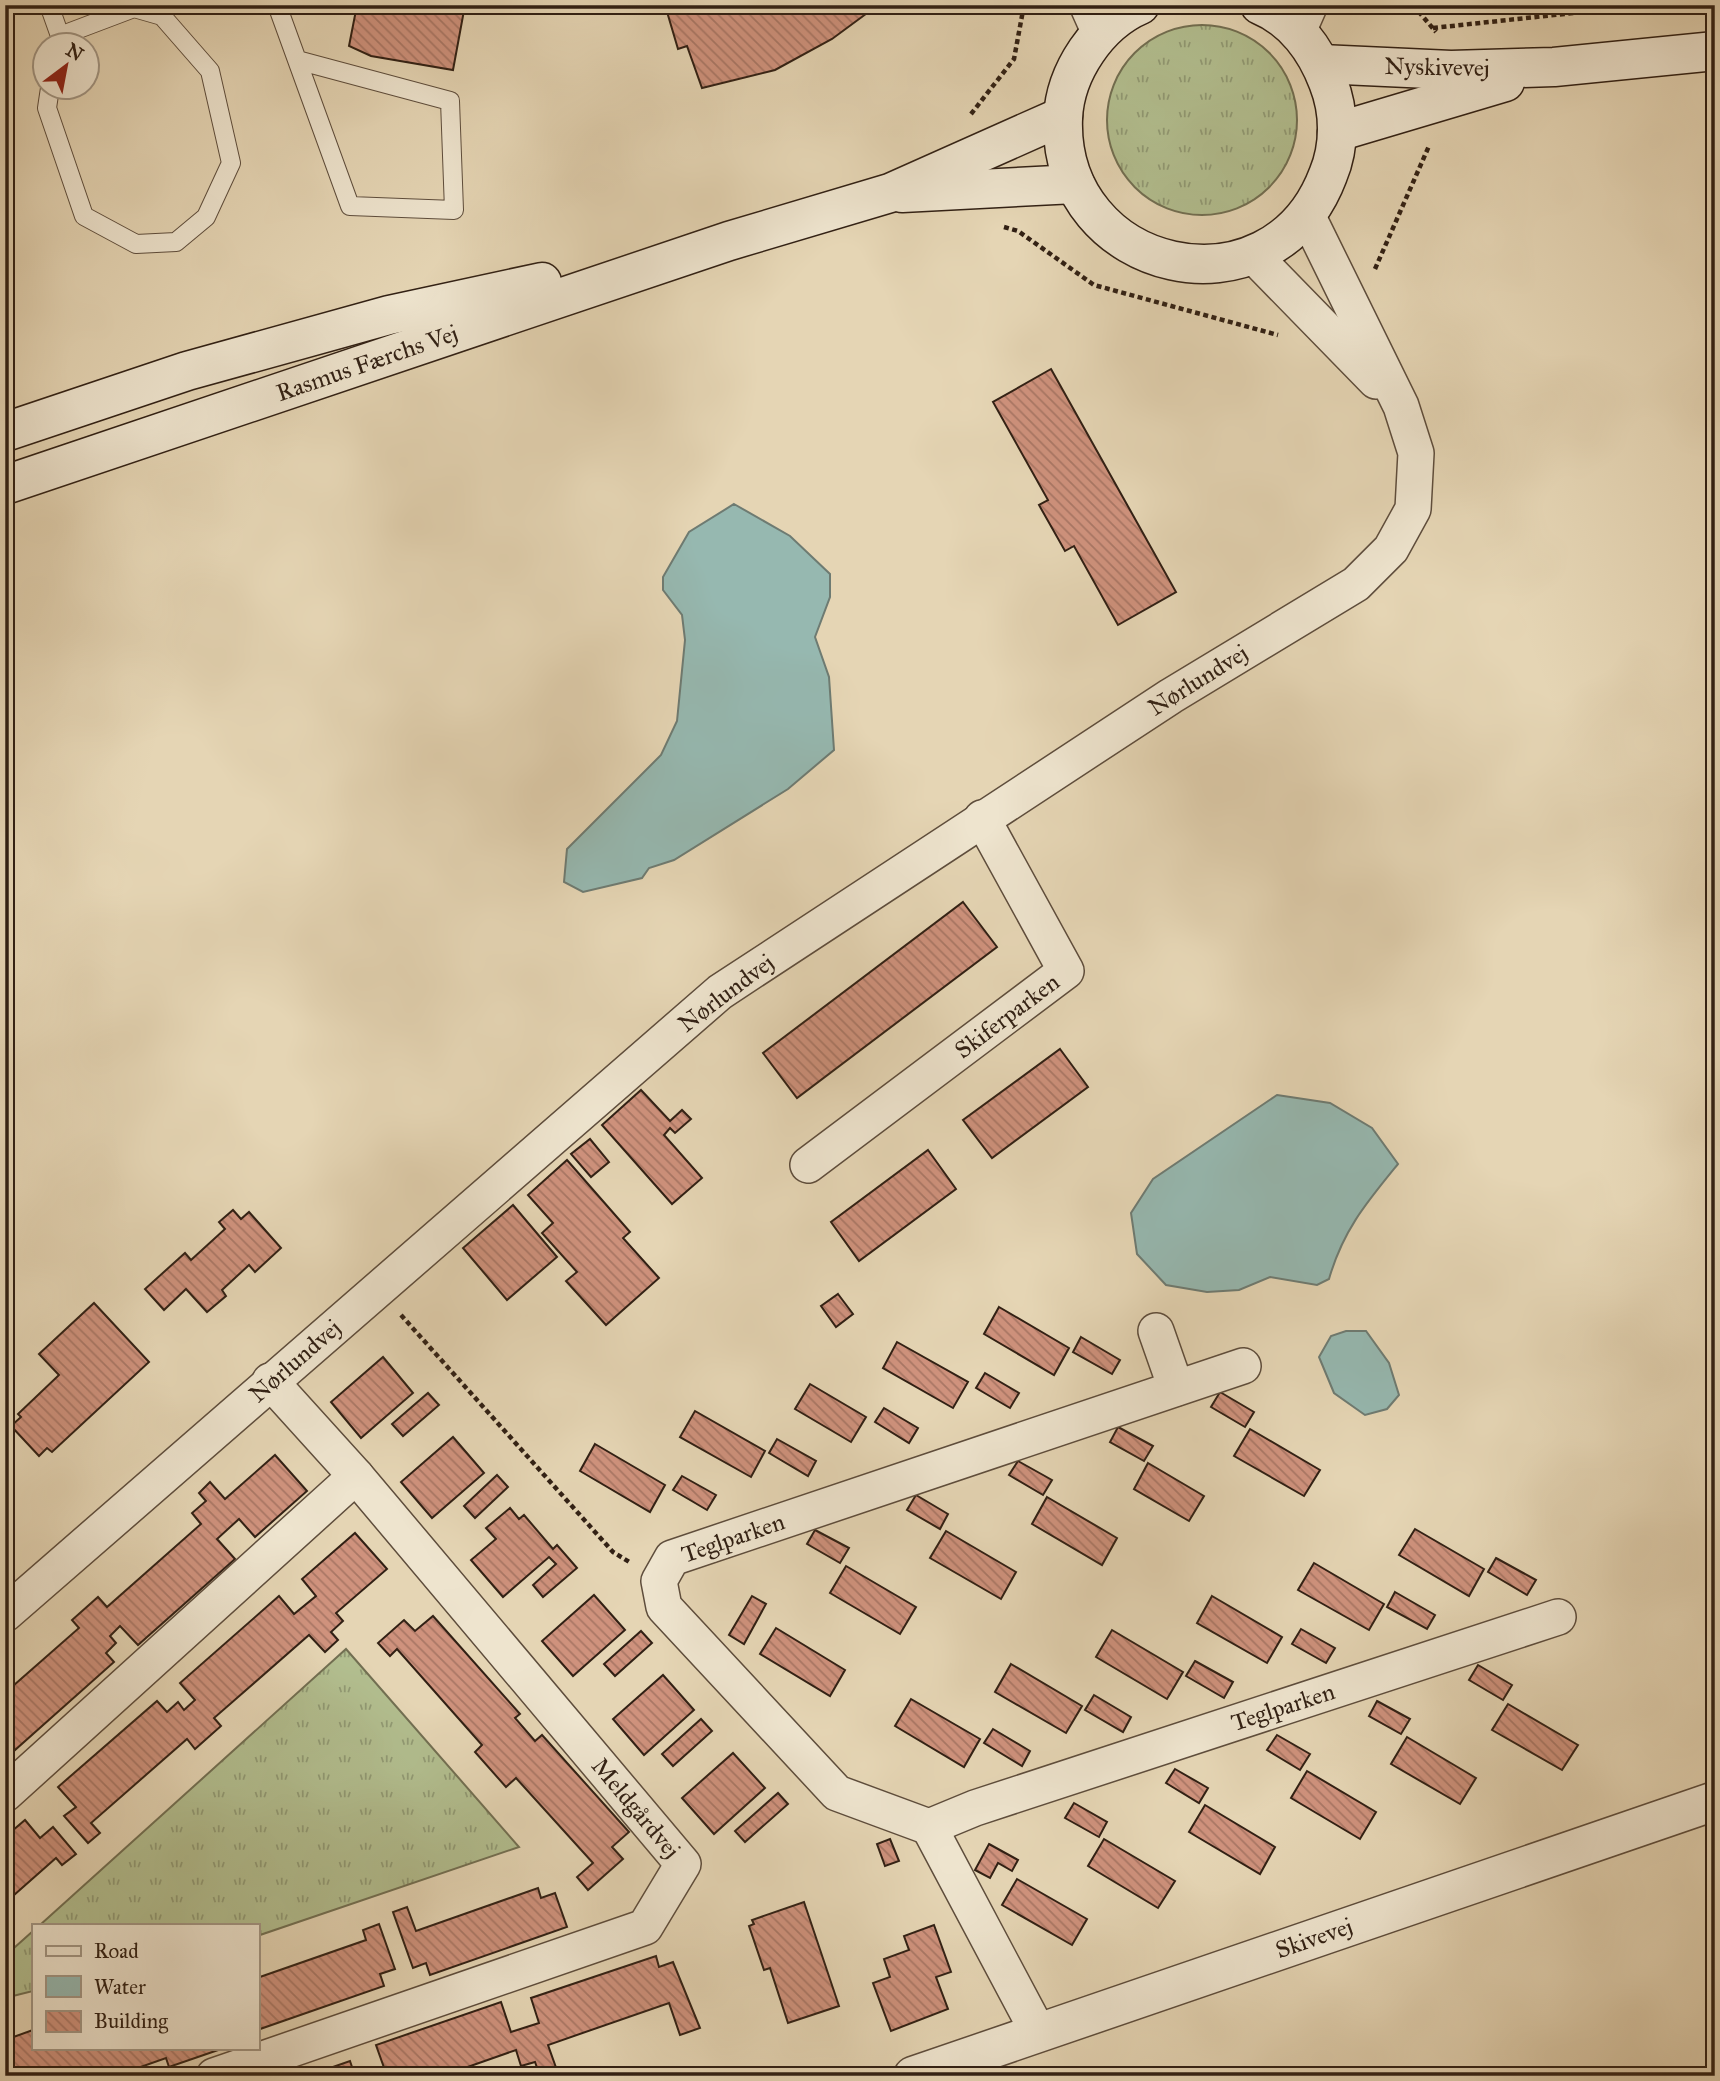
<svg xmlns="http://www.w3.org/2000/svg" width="1720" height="2081" viewBox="0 0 1720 2081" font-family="'IM FELL Great Primer',serif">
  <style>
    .grass { fill: url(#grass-tufts); stroke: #726f52; stroke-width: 2 }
    .water { fill: #96b8b0; stroke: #6e7b72; stroke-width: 2 }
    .building { fill: url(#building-back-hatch); stroke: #312014; stroke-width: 2 }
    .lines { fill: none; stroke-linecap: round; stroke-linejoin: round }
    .service-casing { stroke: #5e4d3c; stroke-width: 20 }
    .minor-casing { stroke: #5e4d3c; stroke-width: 38 }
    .tertiary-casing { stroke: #5e4d3c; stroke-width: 41 }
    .secondary-casing { stroke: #312014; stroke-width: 41 }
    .path { stroke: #312014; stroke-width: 4.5; stroke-dasharray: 5 3.5; stroke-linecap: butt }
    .service { stroke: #eee4ce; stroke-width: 18 }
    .minor { stroke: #eee4ce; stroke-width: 35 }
    .tertiary { stroke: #eee4ce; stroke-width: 38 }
    .secondary { stroke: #eee4ce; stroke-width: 38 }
    .labels { text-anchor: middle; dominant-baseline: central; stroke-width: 5; stroke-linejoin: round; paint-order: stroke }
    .street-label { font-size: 24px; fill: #312014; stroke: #eee4ce }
  </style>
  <defs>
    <pattern id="grass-tufts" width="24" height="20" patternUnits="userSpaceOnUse" patternTransform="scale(1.75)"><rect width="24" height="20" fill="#b2be8f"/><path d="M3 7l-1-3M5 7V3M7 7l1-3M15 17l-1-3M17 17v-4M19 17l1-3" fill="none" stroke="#919a74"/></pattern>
    <pattern id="building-back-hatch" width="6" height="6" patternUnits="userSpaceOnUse" patternTransform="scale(1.75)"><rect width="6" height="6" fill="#cf927d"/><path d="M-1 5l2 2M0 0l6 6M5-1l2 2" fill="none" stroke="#a97765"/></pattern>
  </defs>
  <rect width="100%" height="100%" fill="#e5d5b4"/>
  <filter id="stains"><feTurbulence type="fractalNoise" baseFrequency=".00286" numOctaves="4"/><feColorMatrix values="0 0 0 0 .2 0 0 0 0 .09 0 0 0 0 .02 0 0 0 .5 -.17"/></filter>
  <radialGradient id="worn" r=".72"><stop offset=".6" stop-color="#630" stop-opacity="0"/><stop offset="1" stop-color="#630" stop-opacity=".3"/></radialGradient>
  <!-- grass -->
  <g class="grass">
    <circle cx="1202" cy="120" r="95"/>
    <polygon points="346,1649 519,1847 257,1936 257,1925 40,1925"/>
    <polygon points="33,1931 33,1991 5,1998 5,1956"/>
  </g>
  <!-- water -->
  <g class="water">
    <polygon points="734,504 790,536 830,574 830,597 815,637 829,677 834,750 788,789 674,860 649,868 642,878 583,892 564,882 567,849 661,755 677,721 685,640 682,615 663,590 663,577 689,532"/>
    <path d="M1277,1095L1330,1103L1372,1128L1398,1164C1367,1202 1343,1230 1329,1279L1317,1285L1270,1277L1239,1290L1207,1292L1166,1285L1137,1254L1131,1213L1153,1179Z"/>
    <polygon points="1346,1331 1366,1331 1389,1363 1399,1395 1387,1409 1365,1415 1334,1393 1319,1357 1331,1336"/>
  </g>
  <!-- building -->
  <g class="building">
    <polygon points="357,5 465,5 453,70 371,56 349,46"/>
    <polygon points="665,5 878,5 832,39 775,70 702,88 687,46 678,49"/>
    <polygon points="1051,369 1176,592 1118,625 1074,546 1065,551 1039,505 1048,500 993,402"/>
    <polygon points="963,902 997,947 797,1098 763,1053"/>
    <polygon points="1060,1049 1088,1087 992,1158 963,1120"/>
    <polygon points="641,1090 670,1121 682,1110 691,1119 675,1133 670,1128 664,1135 702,1178 672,1204 602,1125"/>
    <polygon points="590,1139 609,1162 591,1177 571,1154"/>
    <polygon points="928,1150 956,1189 859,1261 831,1222"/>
    <polygon points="567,1160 630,1232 623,1238 659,1278 606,1325 566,1281 577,1272 542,1233 553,1223 528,1195"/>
    <polygon points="513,1205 557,1257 507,1300 463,1248"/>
    <polygon points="233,1210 241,1219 249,1212 281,1248 255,1272 249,1265 222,1290 226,1296 207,1312 186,1289 164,1310 145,1289 185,1253 191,1260 225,1229 219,1222"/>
    <polygon points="838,1294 853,1314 836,1327 821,1306"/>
    <polygon points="94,1303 149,1362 52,1452 47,1448 39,1456 11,1426 21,1417 18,1414 59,1375 39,1354"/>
    <polygon points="999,1307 1069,1348 1054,1375 984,1334"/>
    <polygon points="1081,1337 1120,1360 1112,1374 1073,1352"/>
    <polygon points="897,1342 968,1382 953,1408 883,1368"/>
    <polygon points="383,1357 413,1393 361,1438 331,1402"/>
    <polygon points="985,1373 1019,1393 1010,1408 976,1388"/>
    <polygon points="810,1384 866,1417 851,1442 795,1409"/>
    <polygon points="1220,1392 1254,1412 1245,1427 1211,1407"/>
    <polygon points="428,1393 439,1405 403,1436 392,1424"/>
    <polygon points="884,1408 918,1428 909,1443 875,1422"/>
    <polygon points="695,1411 765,1451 751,1477 680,1437"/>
    <polygon points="1118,1427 1153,1446 1144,1461 1110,1442"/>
    <polygon points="1250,1429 1320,1470 1304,1496 1234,1456"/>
    <polygon points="453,1437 484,1473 432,1518 401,1482"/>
    <polygon points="777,1439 816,1461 808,1476 769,1453"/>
    <polygon points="595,1444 665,1485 650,1512 580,1471"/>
    <polygon points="275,1455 307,1491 255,1537 239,1519 217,1539 235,1559 138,1645 120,1626 110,1636 116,1643 106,1653 114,1662 15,1750 5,1739 5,1693 79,1628 72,1620 98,1597 107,1607 201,1524 192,1513 206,1501 199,1493 210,1482 225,1499"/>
    <polygon points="1018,1461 1052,1480 1043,1495 1009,1475"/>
    <polygon points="1148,1463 1204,1496 1189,1521 1134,1489"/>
    <polygon points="497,1475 508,1487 475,1518 464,1506"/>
    <polygon points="682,1476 716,1495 707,1510 673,1490"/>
    <polygon points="916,1495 948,1514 940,1529 907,1510"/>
    <polygon points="1047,1497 1117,1538 1102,1565 1032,1524"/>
    <polygon points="510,1508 519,1519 524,1515 553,1549 557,1545 577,1568 543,1597 533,1585 556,1564 549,1557 503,1597 471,1560 496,1539 486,1528"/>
    <polygon points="1415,1529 1484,1569 1469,1596 1399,1555"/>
    <polygon points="815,1530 849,1548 840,1563 807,1544"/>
    <polygon points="946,1531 1016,1572 1001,1599 930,1558"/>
    <polygon points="355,1533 387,1569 336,1613 343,1621 331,1632 338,1640 325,1652 309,1635 214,1718 221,1726 195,1749 187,1739 91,1823 100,1833 88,1843 64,1816 76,1807 58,1787 157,1701 167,1712 178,1702 184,1710 195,1700 180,1683 279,1596 294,1614 316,1596 302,1579"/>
    <polygon points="1496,1558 1536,1580 1527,1595 1488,1572"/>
    <polygon points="1314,1563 1384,1604 1369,1630 1298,1590"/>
    <polygon points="846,1566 916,1607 900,1634 830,1593"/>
    <polygon points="1395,1592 1435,1615 1427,1629 1387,1607"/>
    <polygon points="594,1595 625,1630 573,1676 542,1641"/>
    <polygon points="752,1596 766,1604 744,1644 729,1635"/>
    <polygon points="1212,1596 1282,1637 1267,1663 1197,1623"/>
    <polygon points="433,1616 520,1714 515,1718 535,1741 542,1735 629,1832 612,1847 623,1859 588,1890 577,1877 593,1863 516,1778 506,1787 475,1752 482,1745 397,1649 390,1656 378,1643 404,1620 415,1631"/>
    <polygon points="776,1628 845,1670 830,1696 760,1654"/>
    <polygon points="1301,1629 1335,1648 1326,1663 1292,1644"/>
    <polygon points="1112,1630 1183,1672 1167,1699 1096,1657"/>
    <polygon points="641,1631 652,1643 615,1676 604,1664"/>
    <polygon points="1195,1661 1233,1682 1224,1698 1186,1676"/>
    <polygon points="1011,1664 1082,1706 1066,1733 995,1692"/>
    <polygon points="1478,1665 1512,1685 1503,1700 1469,1680"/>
    <polygon points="663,1675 694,1710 644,1755 613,1719"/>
    <polygon points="1094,1695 1131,1717 1123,1732 1085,1710"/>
    <polygon points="911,1699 980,1739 964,1767 895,1726"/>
    <polygon points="1377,1701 1410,1719 1401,1734 1369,1716"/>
    <polygon points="1508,1704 1578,1745 1562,1770 1492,1730"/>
    <polygon points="701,1719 712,1731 673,1766 662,1754"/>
    <polygon points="993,1729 1030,1751 1022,1766 984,1743"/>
    <polygon points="1277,1735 1310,1754 1300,1770 1267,1750"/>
    <polygon points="1407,1737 1476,1778 1460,1804 1391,1764"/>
    <polygon points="733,1753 765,1788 714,1834 682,1798"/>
    <polygon points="1175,1769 1208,1788 1199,1803 1166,1783"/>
    <polygon points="1307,1771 1376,1812 1360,1839 1291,1798"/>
    <polygon points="778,1793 788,1804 745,1842 735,1831"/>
    <polygon points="1074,1803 1107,1822 1099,1837 1065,1818"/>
    <polygon points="1205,1805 1275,1847 1260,1874 1189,1832"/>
    <polygon points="25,1820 40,1838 53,1827 76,1854 62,1865 56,1858 5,1903 5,1837"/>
    <polygon points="890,1839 899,1861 885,1866 877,1844"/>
    <polygon points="1104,1839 1175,1881 1158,1908 1088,1866"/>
    <polygon points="989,1844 1018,1860 1012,1871 998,1863 990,1878 975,1870"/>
    <polygon points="1017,1879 1087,1919 1072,1945 1002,1905"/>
    <polygon points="538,1888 541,1898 555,1893 567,1927 430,1975 426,1963 413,1968 393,1912 407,1907 416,1931"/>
    <polygon points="804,1902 839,2006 788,2023 770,1968 764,1970 749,1926 754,1924 752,1920"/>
    <polygon points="379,1924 395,1969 380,1974 384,1986 260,2029 257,1978 366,1940 363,1930"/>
    <polygon points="934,1925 951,1972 936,1977 948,2009 891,2031 873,1983 890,1977 884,1959 909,1950 904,1936"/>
    <polygon points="656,1956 659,1967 673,1962 700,2028 680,2035 669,2003 548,2045 559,2076 540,2076 535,2062 521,2066 516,2050 442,2076 387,2076 376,2045 501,2002 511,2032 539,2023 531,1998"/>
    <polygon points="33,2030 33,2048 224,2048 169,2067 166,2058 115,2076 105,2076 103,2070 87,2076 70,2076 68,2069 50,2076 5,2076 5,2040"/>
    <polygon points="350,2061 355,2076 307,2076"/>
  </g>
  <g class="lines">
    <defs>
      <g id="service">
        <polyline points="49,5 60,36 58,45"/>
        <polyline points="277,5 350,206 454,210 450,101 297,60"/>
        <polyline points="50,88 47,108 84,216 136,244 176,242 206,217 231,163 210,71 162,16 134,8 60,36"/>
      </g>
      <g id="minor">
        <polyline points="1253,255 1376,381"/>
        <polyline points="808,1165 1066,971 982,818"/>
        <polyline points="1156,1331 1176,1388"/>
        <polyline points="1243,1366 672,1558 659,1581 664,1607 837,1793 929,1827 975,1808 1558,1617"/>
        <polyline points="5,1614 720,992 1171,696 1356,584 1391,549 1413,509 1416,453 1401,406 1307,215"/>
        <polyline points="5,1794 356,1476"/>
        <polyline points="929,1827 1038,2032"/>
        <polyline points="214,2076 645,1927 683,1864 356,1476 270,1381"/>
      </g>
      <g id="tertiary">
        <polyline points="1089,5 1101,32"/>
        <polyline points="1297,30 1308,5"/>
        <polyline points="913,2076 1715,1801"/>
      </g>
      <g id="secondary">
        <path d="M1140,5C1098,23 1065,72 1063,118C1057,274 1272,323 1328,175C1340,146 1340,112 1328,82C1316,50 1294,19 1260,5"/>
        <polyline points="1321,64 1451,70 1554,67 1715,51"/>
        <polyline points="1337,132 1505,82"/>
        <polyline points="902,193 1075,184"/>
        <polyline points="5,432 187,371 389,315 542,282"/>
        <polyline points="5,485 729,241 890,193 1063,116"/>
      </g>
    </defs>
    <!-- service casing -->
    <use href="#service" class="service-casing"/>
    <!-- minor casing -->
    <use href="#minor" class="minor-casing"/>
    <!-- tertiary casing -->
    <use href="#tertiary" class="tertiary-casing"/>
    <!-- secondary casing -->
    <use href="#secondary" class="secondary-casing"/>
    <!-- path -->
    <g class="path">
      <polyline points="1413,5 1436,32"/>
      <polyline points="1433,28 1648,5"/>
      <polyline points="971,114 1014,59 1024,5"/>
      <polyline points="1004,227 1018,231 1094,285 1278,335"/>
      <polyline points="1375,269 1429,146"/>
      <polyline points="401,1315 613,1552 631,1563"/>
    </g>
    <!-- service -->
    <use href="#service" class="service"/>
    <!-- minor -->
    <use href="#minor" class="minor"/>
    <!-- tertiary -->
    <use href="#tertiary" class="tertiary"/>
    <!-- secondary -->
    <use href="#secondary" class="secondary"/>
  </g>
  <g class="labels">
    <!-- street labels -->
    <g class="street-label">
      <text transform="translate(1437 67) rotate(1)">Nyskivevej</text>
      <text transform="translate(367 363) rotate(-19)">Rasmus Færchs Vej</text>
      <text transform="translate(1198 680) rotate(-32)">Nørlundvej</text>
      <text transform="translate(726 993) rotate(-37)">Nørlundvej</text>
      <text transform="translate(1007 1016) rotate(-37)">Skiferparken</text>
      <text transform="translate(295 1361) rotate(-41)">Nørlundvej</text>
      <text transform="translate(733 1538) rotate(-19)">Teglparken</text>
      <text transform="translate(1283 1707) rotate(-18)">Teglparken</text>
      <text transform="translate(636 1808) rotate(50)">Meldgårdvej</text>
      <text transform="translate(1314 1938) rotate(-19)">Skivevej</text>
    </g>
  </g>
  <!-- margin -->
  <rect width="1720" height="2081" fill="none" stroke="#e5d5b4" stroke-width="28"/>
  <rect x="7" y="7" width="1706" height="2067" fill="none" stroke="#312014" stroke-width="3.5"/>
  <rect x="14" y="14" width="1692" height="2053" fill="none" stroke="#312014" stroke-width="2"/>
  <!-- legend -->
  <rect x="32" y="1924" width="228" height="126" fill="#eee4ce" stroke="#a29684" stroke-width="2"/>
  <rect x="46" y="1946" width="35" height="10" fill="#eee4ce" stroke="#a29684" stroke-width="2"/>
  <text x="94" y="1958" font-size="21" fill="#312014">Road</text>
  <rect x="46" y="1976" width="35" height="21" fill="#96b8b0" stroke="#a29684" stroke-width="2"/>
  <text x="94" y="1994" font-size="21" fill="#312014">Water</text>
  <rect x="46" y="2011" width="35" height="21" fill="url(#building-back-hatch)" stroke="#a29684" stroke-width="2"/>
  <text x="94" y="2028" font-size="21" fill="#312014">Building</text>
  <!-- north arrow -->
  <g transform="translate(66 66) rotate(32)"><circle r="33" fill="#eee4ce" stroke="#a29684" stroke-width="2"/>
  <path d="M0-5L12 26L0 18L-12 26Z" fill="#8f2418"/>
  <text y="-10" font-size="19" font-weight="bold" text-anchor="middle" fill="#312014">N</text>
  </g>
  <rect width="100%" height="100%" filter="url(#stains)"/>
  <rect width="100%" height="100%" fill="url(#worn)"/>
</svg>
